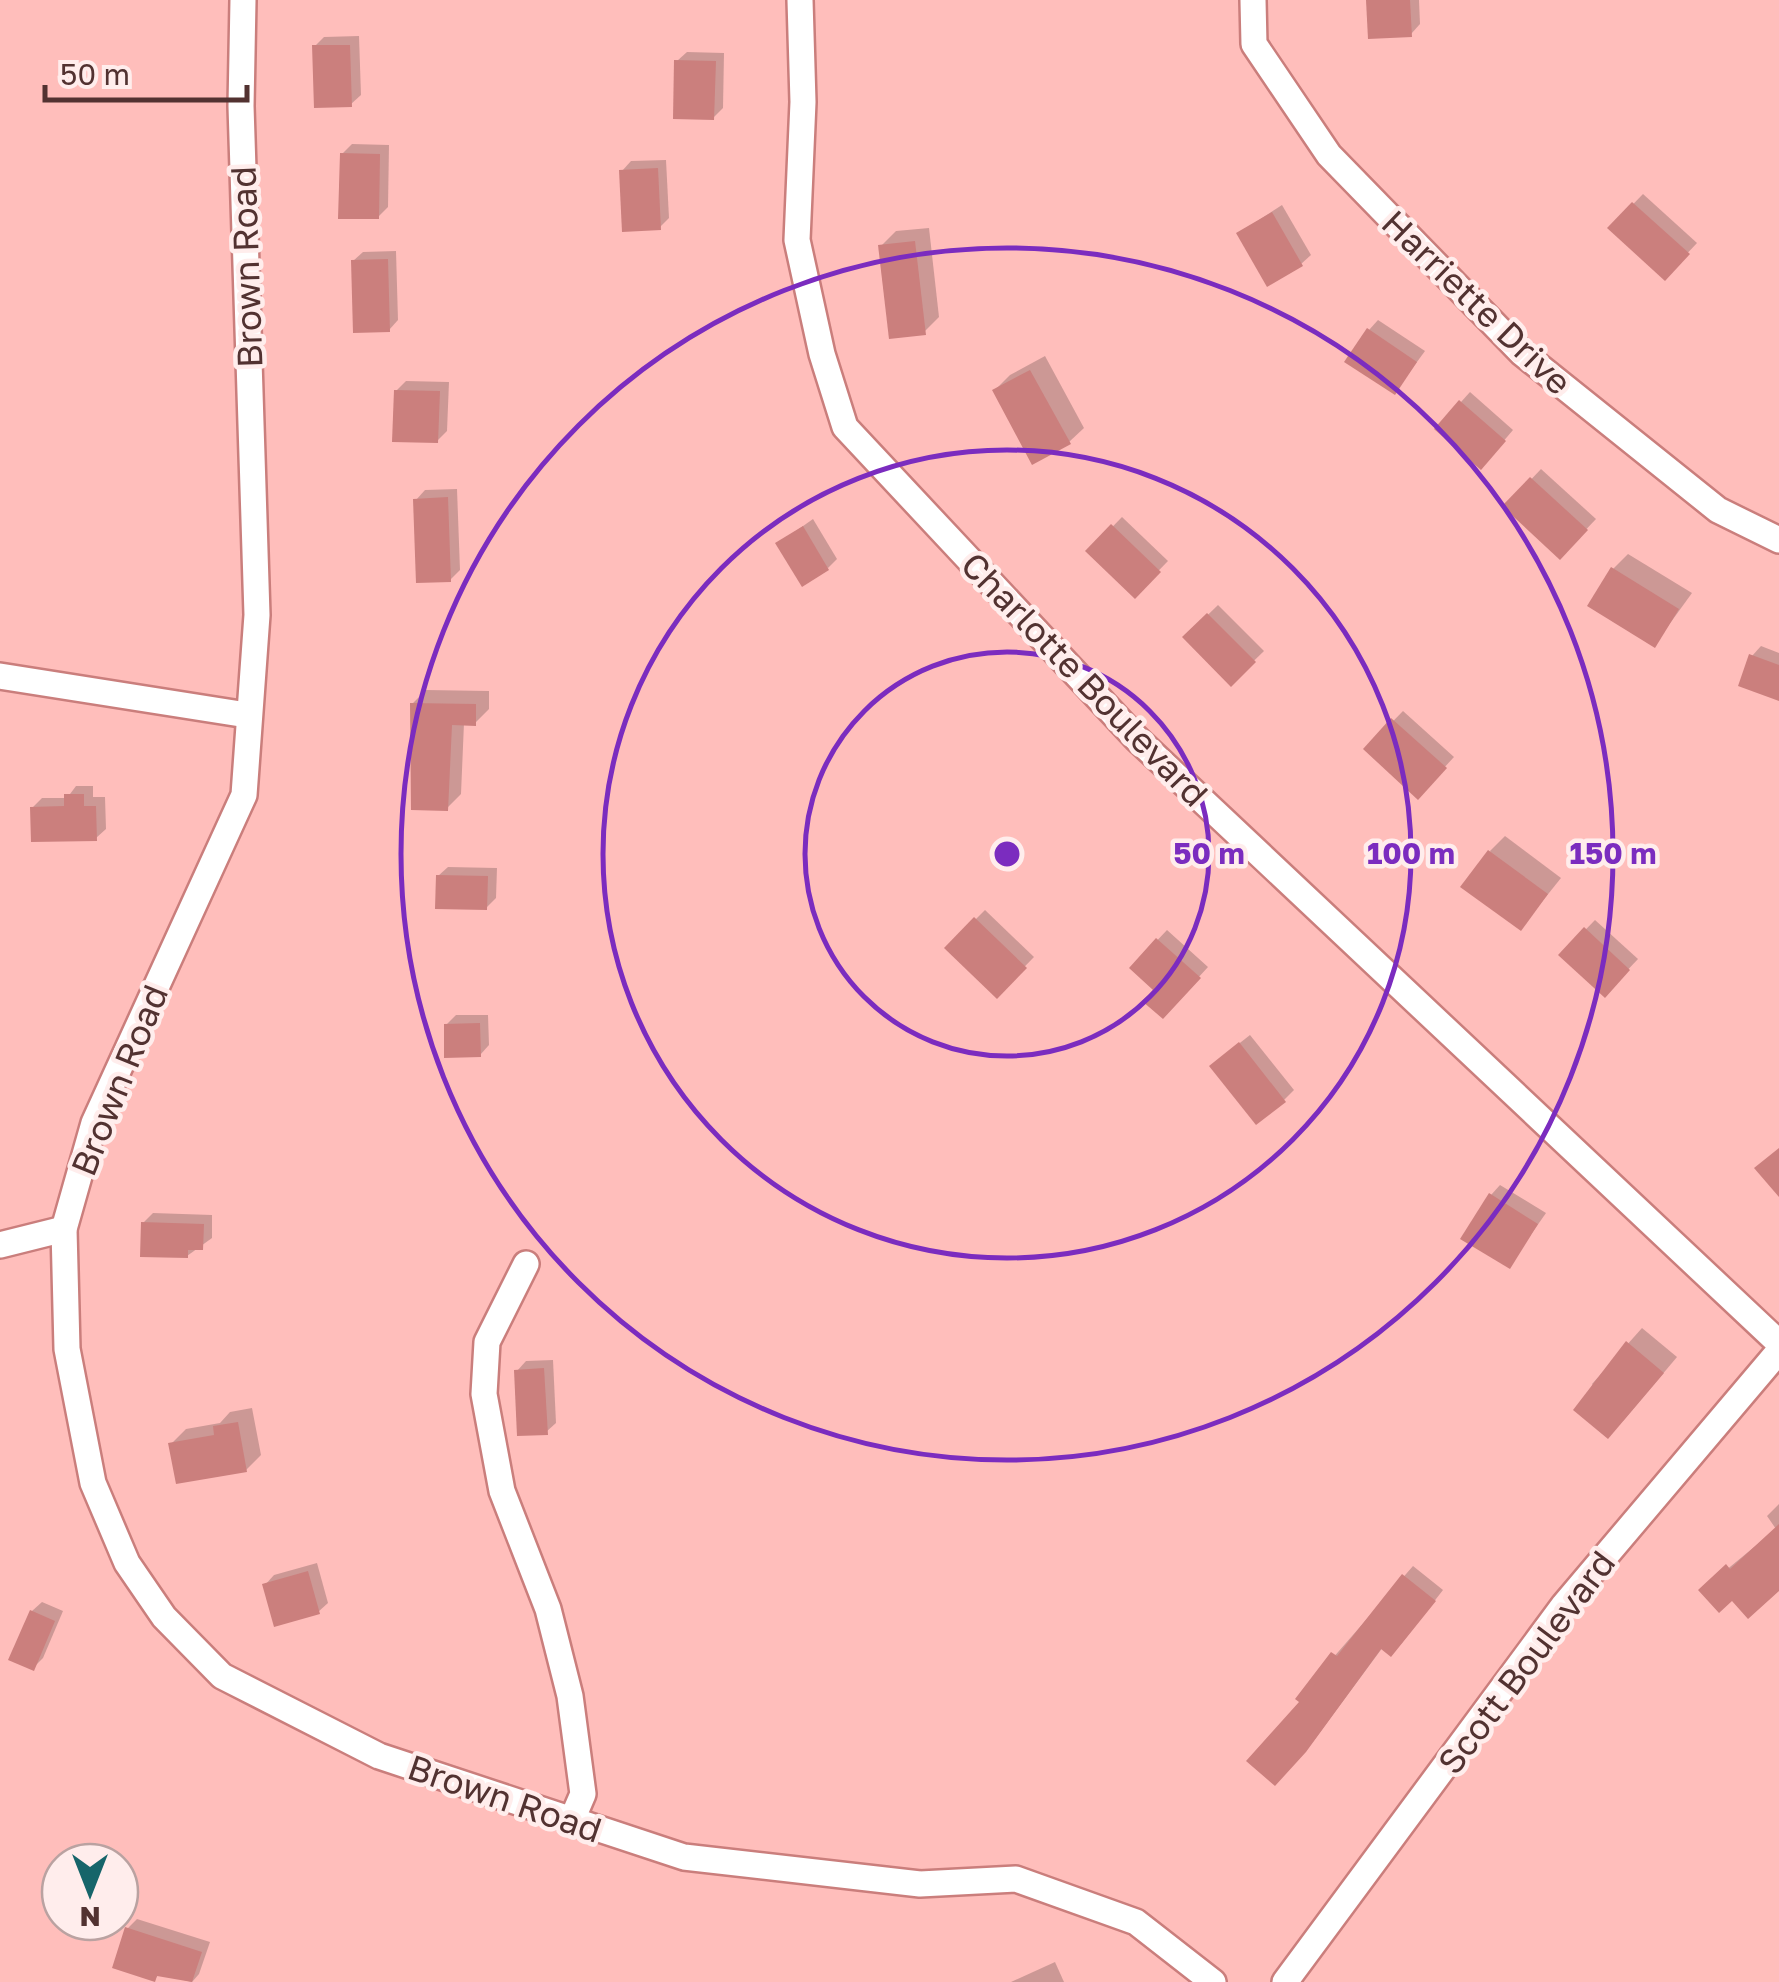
<svg xmlns="http://www.w3.org/2000/svg" width="1779" height="1982" viewBox="0 0 1779 1982" font-family="'Golos Text',sans-serif">
  <style>
    .shadow { fill: #0003 }
    .building { fill: #cb7f7d }
    .lines { fill: none; stroke-linecap: round; stroke-linejoin: round }
    .street-casing { stroke: #ca7e7c; stroke-width: 30 }
    .street { stroke: #fff; stroke-width: 25 }
    .ring { fill: none; stroke: #7b2cbf; stroke-width: 5 }
    .labels { text-anchor: middle; dominant-baseline: central; stroke-width: 9; stroke-linejoin: round; paint-order: stroke }
    .street-label { font-size: 35px; fill: #523231; stroke: #ffedec }
    .centre { fill: #7b2cbf; stroke: #ffedec; stroke-width: 5 }
    .ring-label { font-size: 30px; text-anchor: middle; font-weight: bold; fill: #7b2cbf; stroke: #ffedec; stroke-width: 9; stroke-linejoin: round; paint-order: stroke }
  </style>
  <rect width="100%" height="100%" fill="#ffbebb"/>
  <!-- shadow -->
  <g class="shadow">
    <polygon points="1369,0 1419,0 1420,24 1411,34"/>
    <polygon points="359,36 361,95 351,104 315,46 324,37"/>
    <polygon points="687,52 724,53 723,108 713,118 677,61"/>
    <polygon points="352,144 389,145 388,207 378,217 342,154"/>
    <polygon points="666,160 669,218 659,228 622,171 631,161"/>
    <polygon points="1643,194 1697,243 1665,277 1610,228"/>
    <polygon points="1282,205 1311,255 1301,264 1239,233"/>
    <polygon points="929,228 939,317 924,332 881,246 896,231"/>
    <polygon points="396,251 398,320 389,330 353,261 363,252"/>
    <polygon points="1378,320 1425,351 1395,392 1369,330"/>
    <polygon points="1045,356 1084,428 1069,442 995,390 1010,375"/>
    <polygon points="406,381 449,382 447,431 437,441 396,391"/>
    <polygon points="1470,392 1513,430 1490,457 1461,402"/>
    <polygon points="1541,469 1596,519 1560,557 1506,506"/>
    <polygon points="457,489 460,570 450,580 416,500 425,490"/>
    <polygon points="1122,517 1168,561 1135,595 1089,551"/>
    <polygon points="813,519 837,559 828,568 779,543"/>
    <polygon points="1628,554 1692,593 1655,644 1613,569"/>
    <polygon points="1218,605 1264,651 1231,683 1185,637"/>
    <polygon points="1761,646 1779,653 1779,698 1752,656"/>
    <polygon points="426,690 489,691 489,709 475,723 464,723 461,794 447,808 412,704"/>
    <polygon points="1403,711 1454,757 1418,796 1366,749"/>
    <polygon points="76,786 93,786 93,797 105,797 106,829 96,838 32,808 42,798 67,798"/>
    <polygon points="1505,836 1561,878 1521,928 1490,851"/>
    <polygon points="448,867 497,868 496,898 486,908 438,876"/>
    <polygon points="985,910 1034,957 997,995 947,948"/>
    <polygon points="1595,920 1638,959 1604,995 1561,955"/>
    <polygon points="1167,930 1208,967 1163,1016 1156,989 1132,967"/>
    <polygon points="456,1015 488,1015 489,1045 480,1055 446,1025"/>
    <polygon points="1250,1035 1294,1090 1284,1100 1222,1057"/>
    <polygon points="1500,1185 1546,1213 1509,1266 1491,1195"/>
    <polygon points="153,1213 212,1215 212,1238 187,1256 143,1223"/>
    <polygon points="1642,1328 1677,1357 1623,1421 1592,1384"/>
    <polygon points="553,1360 556,1423 546,1432 517,1371 526,1361"/>
    <polygon points="252,1408 261,1455 246,1470 171,1444 186,1429 220,1423 230,1412"/>
    <polygon points="1779,1504 1779,1588 1732,1597 1702,1590 1776,1529 1767,1516"/>
    <polygon points="317,1563 328,1603 318,1612 265,1585 274,1575"/>
    <polygon points="1413,1566 1443,1590 1401,1644 1383,1647 1315,1739 1298,1698"/>
    <polygon points="42,1602 63,1611 43,1658 33,1668 32,1611"/>
    <polygon points="137,1919 210,1942 199,1974 192,1982 159,1974 155,1979 127,1929"/>
    <polygon points="1055,1962 1064,1982 1011,1982"/>
  </g>
  <!-- building -->
  <g class="building">
    <polygon points="1366,0 1410,0 1412,37 1368,39"/>
    <polygon points="312,45 350,45 352,107 314,108"/>
    <polygon points="674,60 716,61 714,120 673,119"/>
    <polygon points="340,153 380,154 379,219 338,219"/>
    <polygon points="658,168 661,230 622,232 619,170"/>
    <polygon points="1632,202 1690,254 1665,281 1607,228"/>
    <polygon points="1272,212 1303,266 1267,287 1236,233"/>
    <polygon points="915,241 926,335 889,339 878,245"/>
    <polygon points="388,259 390,332 353,333 351,260"/>
    <polygon points="1367,328 1417,362 1395,395 1344,362"/>
    <polygon points="1030,370 1071,444 1032,465 992,390"/>
    <polygon points="394,390 440,391 438,443 392,442"/>
    <polygon points="1459,400 1506,441 1481,470 1434,429"/>
    <polygon points="1530,477 1588,530 1560,560 1502,506"/>
    <polygon points="448,497 451,582 416,583 413,499"/>
    <polygon points="1111,524 1161,572 1135,599 1085,551"/>
    <polygon points="803,526 829,570 802,587 775,543"/>
    <polygon points="1611,567 1679,609 1655,648 1587,606"/>
    <polygon points="1207,613 1256,662 1231,687 1182,637"/>
    <polygon points="1749,654 1779,665 1779,701 1738,686"/>
    <polygon points="410,703 476,704 476,726 452,725 448,811 411,810"/>
    <polygon points="1391,718 1447,768 1418,800 1363,749"/>
    <polygon points="64,794 84,794 84,806 96,806 97,841 31,842 30,807 64,806"/>
    <polygon points="1488,850 1548,894 1521,931 1460,887"/>
    <polygon points="436,875 488,876 487,910 435,909"/>
    <polygon points="974,917 1027,968 997,999 944,948"/>
    <polygon points="1584,927 1630,970 1605,998 1558,955"/>
    <polygon points="1156,938 1201,978 1163,1019 1142,1001 1153,990 1129,968"/>
    <polygon points="480,1023 481,1057 444,1058 444,1024"/>
    <polygon points="1239,1042 1286,1102 1256,1125 1209,1066"/>
    <polygon points="1779,1148 1779,1197 1754,1168"/>
    <polygon points="1489,1193 1538,1224 1510,1269 1460,1239"/>
    <polygon points="141,1222 204,1224 203,1250 188,1250 188,1258 140,1257"/>
    <polygon points="1626,1341 1664,1373 1608,1439 1573,1410"/>
    <polygon points="544,1368 548,1435 517,1436 514,1370"/>
    <polygon points="238,1422 247,1472 176,1484 168,1443 214,1435 213,1426"/>
    <polygon points="1779,1524 1779,1591 1748,1619 1732,1601 1719,1613 1698,1590 1726,1564 1730,1569"/>
    <polygon points="308,1571 320,1614 274,1627 262,1584"/>
    <polygon points="1402,1574 1436,1601 1391,1657 1381,1649 1306,1752 1275,1786 1246,1761 1299,1702 1295,1699 1331,1652 1337,1656"/>
    <polygon points="30,1610 55,1621 34,1671 8,1660"/>
    <polygon points="125,1927 202,1952 192,1982 157,1976 155,1982 112,1968"/>
  </g>
  <g class="lines">
    <defs>
      <g id="street">
        <polyline points="243,0 241,106 257,615 244,795 94,1123 64,1229 67,1349 93,1483 127,1563 164,1617 222,1676 379,1756 684,1857 920,1884 1016,1879 1136,1922 1213,1982"/>
        <polyline points="800,0 803,102 797,240 822,354 845,427 1136,738 1779,1343"/>
        <polyline points="1253,0 1254,44 1329,155 1522,353 1718,510 1779,540"/>
        <polyline points="0,676 247,715"/>
        <polyline points="0,1245 64,1229"/>
        <polyline points="526,1264 487,1342 484,1394 502,1491 548,1609 570,1696 583,1794 571,1822"/>
        <polyline points="1285,1982 1564,1605 1779,1351"/>
      </g>
    </defs>
    <!-- street casing -->
    <use href="#street" class="street-casing"/>
    <!-- street -->
    <use href="#street" class="street"/>
  </g>
  <!-- distance rings -->
  <g class="ring">
    <circle cx="1007" cy="854" r="202"/>
    <circle cx="1007" cy="854" r="404"/>
    <circle cx="1007" cy="854" r="606"/>
  </g>
  <g class="labels">
    <!-- street labels -->
    <g class="street-label">
      <text transform="translate(246 267) rotate(-92)">Brown Road</text>
      <text transform="translate(1477 302) rotate(44)">Harriette Drive</text>
      <text transform="translate(1085 679) rotate(46)">Charlotte Boulevard</text>
      <text transform="translate(119 1080) rotate(-68)">Brown Road</text>
      <text transform="translate(1526 1662) rotate(-53)">Scott Boulevard</text>
      <text transform="translate(505 1798) rotate(19)">Brown Road</text>
    </g>
  </g>
  <circle cx="1007" cy="854" r="15" class="centre"/>
  <g class="ring-label">
    <text x="1209" y="864">50 m</text>
    <text x="1411" y="864">100 m</text>
    <text x="1613" y="864">150 m</text>
  </g>
  <!-- north arrow -->
  <g transform="translate(90 1892) rotate(180)"><circle r="48" fill="#ffedec" stroke="#baa2a1" stroke-width="2.5"/>
  <path d="M0-8L18 38L0 25L-18 38Z" fill="#16656a"/>
  <text y="-15" font-size="28" font-weight="bold" text-anchor="middle" fill="#523231">N</text>
  </g>
  <!-- scale -->
  <path d="M45 85v15h202v-15" fill="none" stroke="#523231" stroke-width="5"/>
  <text x="60" y="85" font-size="30" fill="#523231" stroke="#ffedec" stroke-width="8" paint-order="stroke">50 m</text>
</svg>
